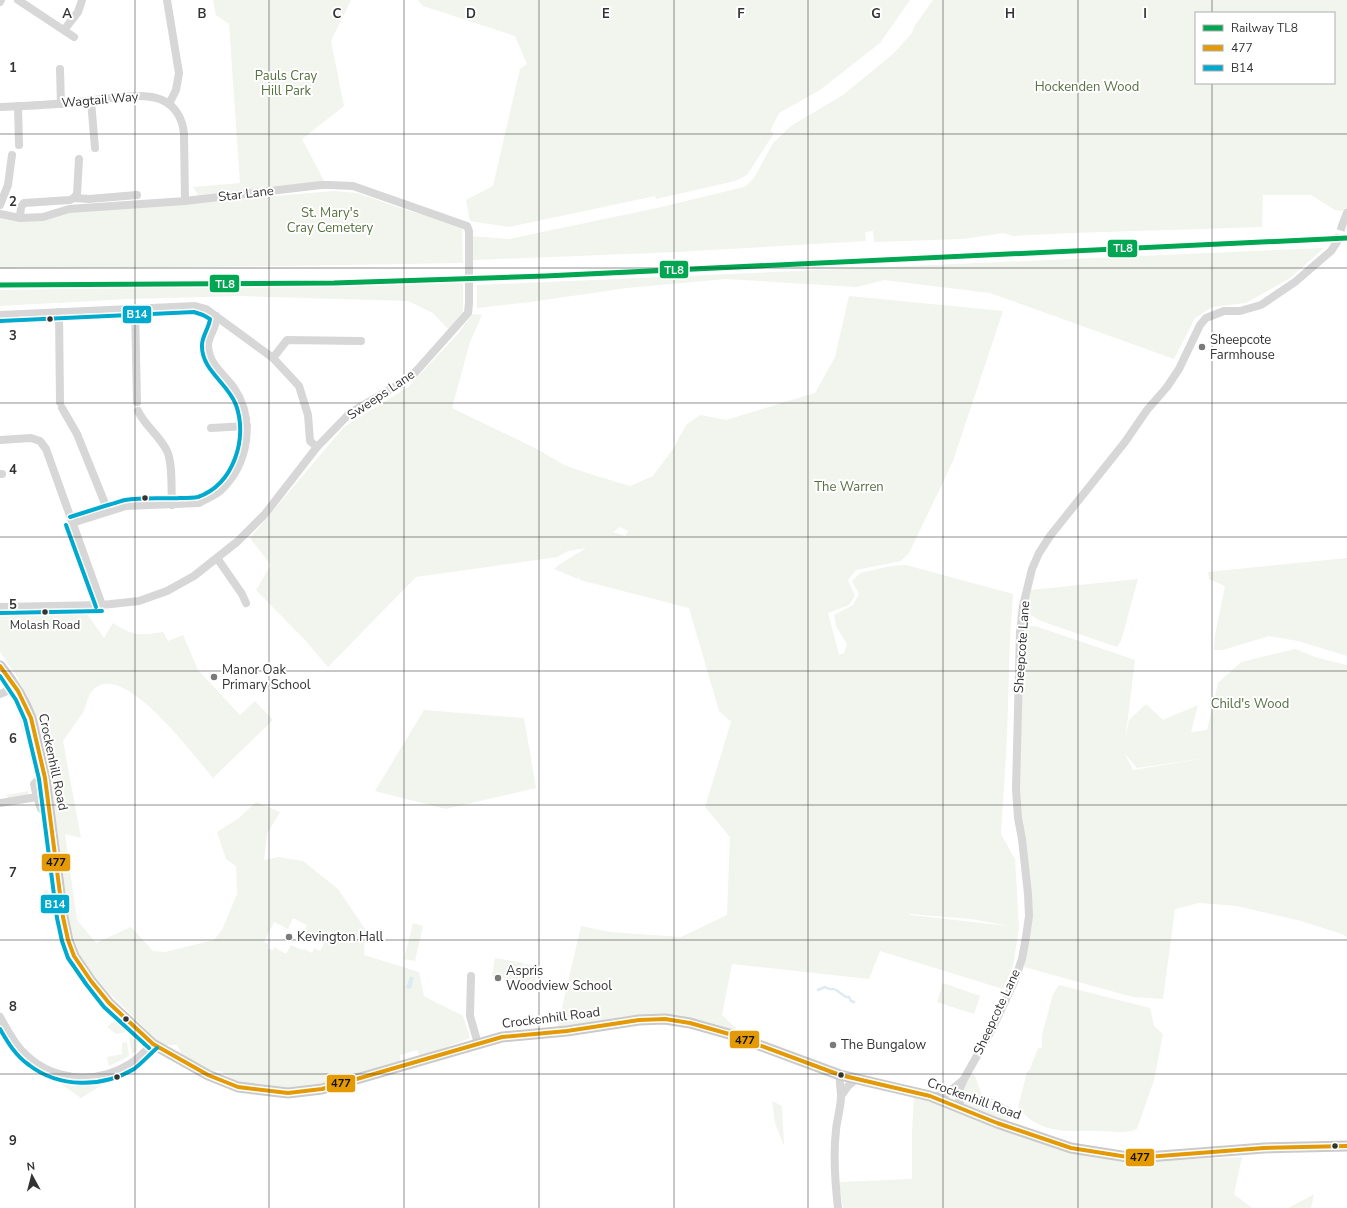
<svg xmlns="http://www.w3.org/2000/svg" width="1347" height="1208" viewBox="0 0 1347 1208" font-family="'Nunito Sans',sans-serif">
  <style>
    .green { fill: #f1f5ed; fill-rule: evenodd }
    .water { fill: #ddebf3 }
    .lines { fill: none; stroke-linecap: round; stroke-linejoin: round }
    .stream { stroke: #ddebf3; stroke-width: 2.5 }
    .minor-tunnel { stroke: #d6d6d6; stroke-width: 8; stroke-dasharray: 8 4; stroke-linecap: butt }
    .minor { stroke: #d7d7d7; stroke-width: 8 }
    .major { stroke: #cacaca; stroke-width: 11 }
    .bus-1-casing { stroke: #fff; stroke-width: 7 }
    .bus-2-casing { stroke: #fff; stroke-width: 7 }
    .bus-1 { stroke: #e39a05; stroke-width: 4 }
    .bus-2 { stroke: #00a9ce; stroke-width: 4 }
    .rail-1-casing { stroke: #fff; stroke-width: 8 }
    .rail-1 { stroke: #00a651; stroke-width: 5 }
    .grid { fill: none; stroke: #333; stroke-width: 1; stroke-opacity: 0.55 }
    .bus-dot { fill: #333; stroke: #fff; stroke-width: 1.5 }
    .poi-dot { fill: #7a7a7a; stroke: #fff; stroke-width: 1.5 }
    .labels { text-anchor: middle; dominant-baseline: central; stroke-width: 4; stroke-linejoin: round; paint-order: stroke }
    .bus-label { font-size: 12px; fill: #333; stroke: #fff }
    .park-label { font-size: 13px; fill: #56703f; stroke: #fff }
    .street-label { font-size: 13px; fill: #333; stroke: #fff }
    .poi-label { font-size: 13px; fill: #333; stroke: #fff; text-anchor: start }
    .grid-label { font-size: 13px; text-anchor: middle; font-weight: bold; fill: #333; stroke: #fff; stroke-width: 4; stroke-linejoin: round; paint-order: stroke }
    .line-badge { stroke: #fff; stroke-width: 1.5 }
    .badge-label { font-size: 11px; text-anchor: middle; font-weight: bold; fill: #fff }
    .pale-badge-label { font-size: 11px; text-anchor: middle; font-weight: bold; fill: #111 }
  </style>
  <rect width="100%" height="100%" fill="#fff"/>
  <!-- green -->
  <g class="green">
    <polygon points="213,0 351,0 331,41 344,106 302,139 324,181 198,195 193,187 240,183 229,24 216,15"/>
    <polygon points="418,0 910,0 880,43 820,90 779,113 770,131 774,133 747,175 735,181 656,199 655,196 509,227 470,221 466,200 493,186 520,69 527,64 515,36 423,6"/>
    <path d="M933,0H1347V212L1335,210L1311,195H1263L1262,227L1071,233L1013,236L1004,233L962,239L874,242L873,231L865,232L866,241L677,252L473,260L471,236L509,239L657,208L744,187L748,184L754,178L773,143L791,126L843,95L893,54L912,33L914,27ZM1196,13H1334V83H1196Z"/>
    <polygon points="334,191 357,193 412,212 439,219 462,228 463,263 282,266 0,269 0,218 14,221 70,211 181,204"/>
    <polygon points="1324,248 1289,279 1246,303 1212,307 1195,318 1174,359 990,293 884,280 857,287 726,279 627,288 530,302 477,308 477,285"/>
    <polygon points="463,283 463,313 449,330 433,313 408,301 241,296 128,299 0,306 0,290"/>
    <path d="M849,296L1003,311L953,461L909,553L901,561L856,570L848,580L855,596L849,605L828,613L839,655L844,653L847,644L836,626L834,615L853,605L859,594L852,581L860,573L891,566L906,565L1013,594L1010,637L1007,737L1001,834L1015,859L1019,928L1013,966L1003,989L880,951L869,979L732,964L722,1015L739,1031L669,1016L557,1029L581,926L610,932L681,937L727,915L730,837L705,807L731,722L719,711L689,608L580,580L578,576V579L554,569L560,564L586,548L568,551L557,557L416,577L328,667L305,640L256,590L271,565L250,538L344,427L408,387L456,336L473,314L482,315L470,342L452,408L537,449L564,465L590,474L630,486L653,476L673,449L686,425L700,415L726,420L815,393L835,357ZM620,527L628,531L625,536L613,532ZM910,914L971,919L1009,926L910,915Z"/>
    <polygon points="1347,558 1347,656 1298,641 1269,636 1223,650 1214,650 1215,635 1225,586 1209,579 1208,572"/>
    <polygon points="1138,579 1121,641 1117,647 1041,621 1025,612 1030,590"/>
    <path d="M87,614L104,638L113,623C134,636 138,636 163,632L168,641L183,635L198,670L240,715L255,701L273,720L213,778C196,758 124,660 94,689C87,695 87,706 82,714C76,723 69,732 63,741L81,838L65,834L77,920L96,943L131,927L153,951L165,952L214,940L222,930L237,894L236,866L226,859L217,832L239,818L256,802L280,812L267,834L264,860L278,857L303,861L338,889L365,929L364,955L419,972L424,996L437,1003L463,1016L470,1038L420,1057L417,1050L400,1055V1062L326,1084L288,1089L238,1083L220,1071L203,1070L185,1060L177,1045H162L106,990L81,959L69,923L33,714L18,678L0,652V615ZM293,918L307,925L303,933L324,944L320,951L314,948L312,953L304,949L302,950L291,945L286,954L274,947L273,950L268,949V944L264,942L274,922L288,929Z"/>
    <path d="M1035,626L1135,660L1125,742L1129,720L1146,704L1163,720L1198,705L1191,732L1207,730L1218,683L1241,662L1295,649L1318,658L1347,665V937L1342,934L1301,921L1237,906L1199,903L1175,909L1163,999L1133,997L1024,967L1032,910L1019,802L1024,627ZM1125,754L1137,768L1207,758L1133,770Z"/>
    <path d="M11,692C22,698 27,721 30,732L23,733L17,710L9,693Z"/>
    <polygon points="424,710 524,718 536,788 446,809 375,791"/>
    <polygon points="28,791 29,795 8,799 7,795"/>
    <polygon points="47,856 53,881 50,882 45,857"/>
    <polygon points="45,890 48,890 51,903 45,904 43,894"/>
    <polygon points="413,923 423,926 415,961 404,959"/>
    <polygon points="495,958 524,963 521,981 492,976"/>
    <polygon points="525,964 538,966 535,983 521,981"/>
    <polygon points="943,983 980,996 974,1014 937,1002"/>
    <path d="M1059,985L1150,1008L1154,1026L1163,1034L1154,1080L1137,1129C1125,1134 1112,1131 1100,1131C1076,1130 1053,1135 1031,1120C1026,1117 1022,1111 1018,1107L1027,1072L1030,1069L1038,1048H1042V1035L1053,994Z"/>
    <polygon points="115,1020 126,1032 116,1034 107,1027"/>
    <polygon points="128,1032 138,1041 137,1051 132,1054"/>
    <polygon points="127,1042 129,1056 122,1060 109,1066 107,1057 122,1054 122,1043"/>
    <polygon points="971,1073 975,1076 982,1096 992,1098 1012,1108 1006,1123 963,1108 962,1091"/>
    <polygon points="50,1076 82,1084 113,1078 81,1098"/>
    <polygon points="914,1094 1071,1152 1175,1160 1242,1157 1234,1194 1252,1208 843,1208 839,1182 912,1179 912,1134"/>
    <polygon points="772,1101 782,1106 784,1146 775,1123"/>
    <polygon points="1314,1195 1311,1208 1288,1208 1313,1195"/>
  </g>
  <!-- water -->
  <polygon class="water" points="410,976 414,978 411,989 406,988"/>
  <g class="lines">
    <!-- stream -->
    <g class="stream">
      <polyline points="818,990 825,987 829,989 834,989"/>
      <polyline points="836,990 846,997 849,997 851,1001 854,1002"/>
    </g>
    <!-- minor-tunnel -->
    <polyline class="minor-tunnel" points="1337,242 1343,223"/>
    <!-- minor -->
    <g class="minor">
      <polyline points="18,0 74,37"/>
      <polyline points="167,0 179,73 176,90 169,104"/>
      <polyline points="0,2 1,0"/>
      <polyline points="64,30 78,12 82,0"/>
      <polyline points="60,69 61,104"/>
      <polyline points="91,101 95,148"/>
      <polyline points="18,106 19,145"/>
      <path d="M0,107C26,106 51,105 77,102C99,100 143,91 162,100C176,106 183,120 184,134L185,201"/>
      <polyline points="74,198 89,199 137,195"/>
      <polyline points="0,205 8,185 12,155"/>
      <polyline points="0,214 20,218 43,217 69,209 185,201 321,185 330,185 353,186 467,226 469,231 469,303 468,313 411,377 350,413 317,447 265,514 238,541 194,576 167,591 139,601 102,605 0,607"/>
      <polyline points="20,218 21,207 24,203 70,200 74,198 77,194 79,159"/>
      <polyline points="1343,223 1347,213"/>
      <polyline points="135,308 137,402"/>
      <polyline points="59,312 60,402"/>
      <polyline points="0,315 195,306 206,309 273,358 299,386 308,415 310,441 317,447"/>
      <polyline points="273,358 287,340 361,341"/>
      <polyline points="62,408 77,434 108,511"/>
      <path d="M138,411C145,426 160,436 167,451C173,463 171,491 172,505"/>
      <polyline points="211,428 247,426"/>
      <polyline points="0,440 31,438 40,441 46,449 102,605"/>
      <polyline points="0,474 2,474"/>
      <path d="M72,523L126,506L199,503C206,499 214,496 220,491C248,465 256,421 234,388C227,378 214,368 210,356C209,353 208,348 208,345C209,333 217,329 216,316"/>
      <polyline points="217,558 242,594 246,603"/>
      <polyline points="0,694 5,692 14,684"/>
      <polyline points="37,797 41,809 50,811"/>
      <polyline points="0,803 37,797 34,784 38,780 45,778"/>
      <polyline points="471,976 470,1016 478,1044"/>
      <path d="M0,1017C6,1028 13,1041 21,1050C49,1081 95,1086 130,1064C138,1059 145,1051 153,1044"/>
      <polyline points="841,1096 848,1086 856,1079"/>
      <polyline points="933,1096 945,1095 962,1081"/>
      <polyline points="961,1109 959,1099 959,1090 964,1079 992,1029 1014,982 1022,959 1026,937 1029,916 1028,894 1022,839 1018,818 1016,789 1020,632 1023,606 1032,569 1039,553 1050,536 1125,442 1147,410 1167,387 1179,369 1200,325 1206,318 1224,311 1240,311 1261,305 1295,282 1331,251 1337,242"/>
      <path d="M838,1208C835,1182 833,1156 836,1130C837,1119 841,1107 841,1096C841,1089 839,1082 840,1075"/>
    </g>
    <!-- major -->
    <path class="major" d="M0,666C13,682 24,699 31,718L45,778L63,917L68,940L74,956L91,981L109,1003L153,1044L208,1075L238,1087L288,1093L322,1089L502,1037L567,1031L639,1020L665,1019L690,1023L729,1034L840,1075L930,1096L997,1123L1071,1148L1134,1158L1264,1148L1347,1146"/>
    <defs>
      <polyline id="bus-1" points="0,666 18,691 31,718 45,778 63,917 68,940 74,956 91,981 109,1003 153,1044 208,1075 238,1087 288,1093 322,1089 502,1037 567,1031 639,1020 665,1019 690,1023 729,1034 840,1075 930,1096 997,1123 1071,1148 1134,1158 1264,1148 1347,1146"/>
      <g id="bus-2">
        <path d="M0,321L194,312L203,315L210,319C209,328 202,336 202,345C201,370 228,383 236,405C248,438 234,484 198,497C193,498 186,498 180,498C162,499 143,497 125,500C120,501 114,504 108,505C95,509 83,513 70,517"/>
        <polyline points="66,525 96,607"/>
        <polyline points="0,613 102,611"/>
        <polyline points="0,676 16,700 25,720 39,779 57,918 62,941 68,958 86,984 104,1007 149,1048"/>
        <path d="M0,1029C8,1043 16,1056 29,1065C59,1088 102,1088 134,1069C142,1063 149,1055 157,1048"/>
      </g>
    </defs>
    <!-- bus-1 casing -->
    <use href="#bus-1" class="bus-1-casing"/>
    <!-- bus-2 casing -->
    <use href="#bus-2" class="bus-2-casing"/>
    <!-- bus-1 -->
    <use href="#bus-1" class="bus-1"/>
    <!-- bus-2 -->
    <use href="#bus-2" class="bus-2"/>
    <defs>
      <polyline id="rail-1" points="0,285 334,283 545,276 1347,238"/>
    </defs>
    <!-- rail-1 casing -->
    <use href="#rail-1" class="rail-1-casing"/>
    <!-- rail-1 -->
    <use href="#rail-1" class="rail-1"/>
  </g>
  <!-- grid -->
  <path class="grid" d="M135,0V1208M269,0V1208M404,0V1208M539,0V1208M674,0V1208M808,0V1208M943,0V1208M1078,0V1208M1212,0V13M1212,83V1208M0,134H1347M0,268H1347M0,403H1347M0,537H1347M0,671H1347M0,805H1347M0,940H1347M0,1074H1347"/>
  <!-- markers -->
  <g class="bus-dot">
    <circle cx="50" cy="319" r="3.5"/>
    <circle cx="145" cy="498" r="3.5"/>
    <circle cx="45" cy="612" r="3.5"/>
    <circle cx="126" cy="1019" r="3.5"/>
    <circle cx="841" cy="1075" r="3.5"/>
    <circle cx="117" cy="1077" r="3.5"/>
    <circle cx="1335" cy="1146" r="3.5"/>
  </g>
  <g class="poi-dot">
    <circle cx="1202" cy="347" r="4"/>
    <circle cx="214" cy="677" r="4"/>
    <circle cx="289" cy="937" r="4"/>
    <circle cx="498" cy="978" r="4"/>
    <circle cx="833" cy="1045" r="4"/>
  </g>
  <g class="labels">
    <!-- bus labels -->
    <g class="bus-label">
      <text x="45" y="625">Molash Road</text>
    </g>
    <!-- park labels -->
    <g class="park-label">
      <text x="286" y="76">Pauls Cray<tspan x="286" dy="15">Hill Park</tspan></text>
      <text x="1087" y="87">Hockenden Wood</text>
      <text x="330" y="213">St. Mary's<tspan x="330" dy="15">Cray Cemetery</tspan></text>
      <text x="849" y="487">The Warren</text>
      <text x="1250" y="704">Child's Wood</text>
    </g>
    <!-- street labels -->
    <g class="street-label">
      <text transform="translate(100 100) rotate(-5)">Wagtail Way</text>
      <text transform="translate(246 194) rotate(-7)">Star Lane</text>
      <text transform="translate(381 395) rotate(-34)">Sweeps Lane</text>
      <text transform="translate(1022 647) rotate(-86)">Sheepcote Lane</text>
      <text transform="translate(53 762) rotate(78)">Crockenhill Road</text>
      <text transform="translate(997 1012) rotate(-65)">Sheepcote Lane</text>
      <text transform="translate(551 1018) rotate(-7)">Crockenhill Road</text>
      <text transform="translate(974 1099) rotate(20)">Crockenhill Road</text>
    </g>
    <!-- poi labels -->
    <g class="poi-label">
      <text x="1210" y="340">Sheepcote<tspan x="1210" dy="15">Farmhouse</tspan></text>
      <text x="222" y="670">Manor Oak<tspan x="222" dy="15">Primary School</tspan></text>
      <text x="297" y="937">Kevington Hall</text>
      <text x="506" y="971">Aspris<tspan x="506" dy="15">Woodview School</tspan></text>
      <text x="841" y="1045">The Bungalow</text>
    </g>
  </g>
  <g class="grid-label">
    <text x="67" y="18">A</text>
    <text x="202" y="18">B</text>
    <text x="337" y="18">C</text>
    <text x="471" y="18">D</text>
    <text x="606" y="18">E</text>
    <text x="741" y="18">F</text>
    <text x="876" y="18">G</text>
    <text x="1010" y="18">H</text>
    <text x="1145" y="18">I</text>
    <text x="13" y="72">1</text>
    <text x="13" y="206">2</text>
    <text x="13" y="340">3</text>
    <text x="13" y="474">4</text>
    <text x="13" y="609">5</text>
    <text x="13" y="743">6</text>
    <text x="13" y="877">7</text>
    <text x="13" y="1011">8</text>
    <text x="13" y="1145">9</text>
  </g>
  <g class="line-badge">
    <rect x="1107" y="239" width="31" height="19" rx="4" fill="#00a651"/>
    <rect x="659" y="260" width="30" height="19" rx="4" fill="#00a651"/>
    <rect x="209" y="274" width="31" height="19" rx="4" fill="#00a651"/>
    <rect x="122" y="305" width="30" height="19" rx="4" fill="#00a9ce"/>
    <rect x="41" y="853" width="30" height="19" rx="4" fill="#e39a05"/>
    <rect x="40" y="894" width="30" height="20" rx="4" fill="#00a9ce"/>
    <rect x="729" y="1030" width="31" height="19" rx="4" fill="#e39a05"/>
    <rect x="326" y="1074" width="30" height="19" rx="4" fill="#e39a05"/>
    <rect x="1125" y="1148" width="30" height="19" rx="4" fill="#e39a05"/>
  </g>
  <g class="badge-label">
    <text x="1123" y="252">TL8</text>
    <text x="674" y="274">TL8</text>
    <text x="225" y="288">TL8</text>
    <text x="137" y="318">B14</text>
    <text x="55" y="908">B14</text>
  </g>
  <g class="pale-badge-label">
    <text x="56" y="866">477</text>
    <text x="745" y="1044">477</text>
    <text x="341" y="1087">477</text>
    <text x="1140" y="1161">477</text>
  </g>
  <!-- legend -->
  <rect x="1195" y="12" width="140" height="72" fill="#ffffff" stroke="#adadad"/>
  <rect x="1203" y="25" width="20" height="6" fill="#00a651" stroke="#adadad"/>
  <text x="1231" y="32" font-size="12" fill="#333333">Railway TL8</text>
  <rect x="1203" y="45" width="20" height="6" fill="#e39a05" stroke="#adadad"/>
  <text x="1231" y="52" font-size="12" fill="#333333">477</text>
  <rect x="1203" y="65" width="20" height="6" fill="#00a9ce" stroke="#adadad"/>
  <text x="1231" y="72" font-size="12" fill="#333333">B14</text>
  <!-- north arrow -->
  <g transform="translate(32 1176) rotate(353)" stroke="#ffffff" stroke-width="3" paint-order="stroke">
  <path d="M0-3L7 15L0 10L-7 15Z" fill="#333333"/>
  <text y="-6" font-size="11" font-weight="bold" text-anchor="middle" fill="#333333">N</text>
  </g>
</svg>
